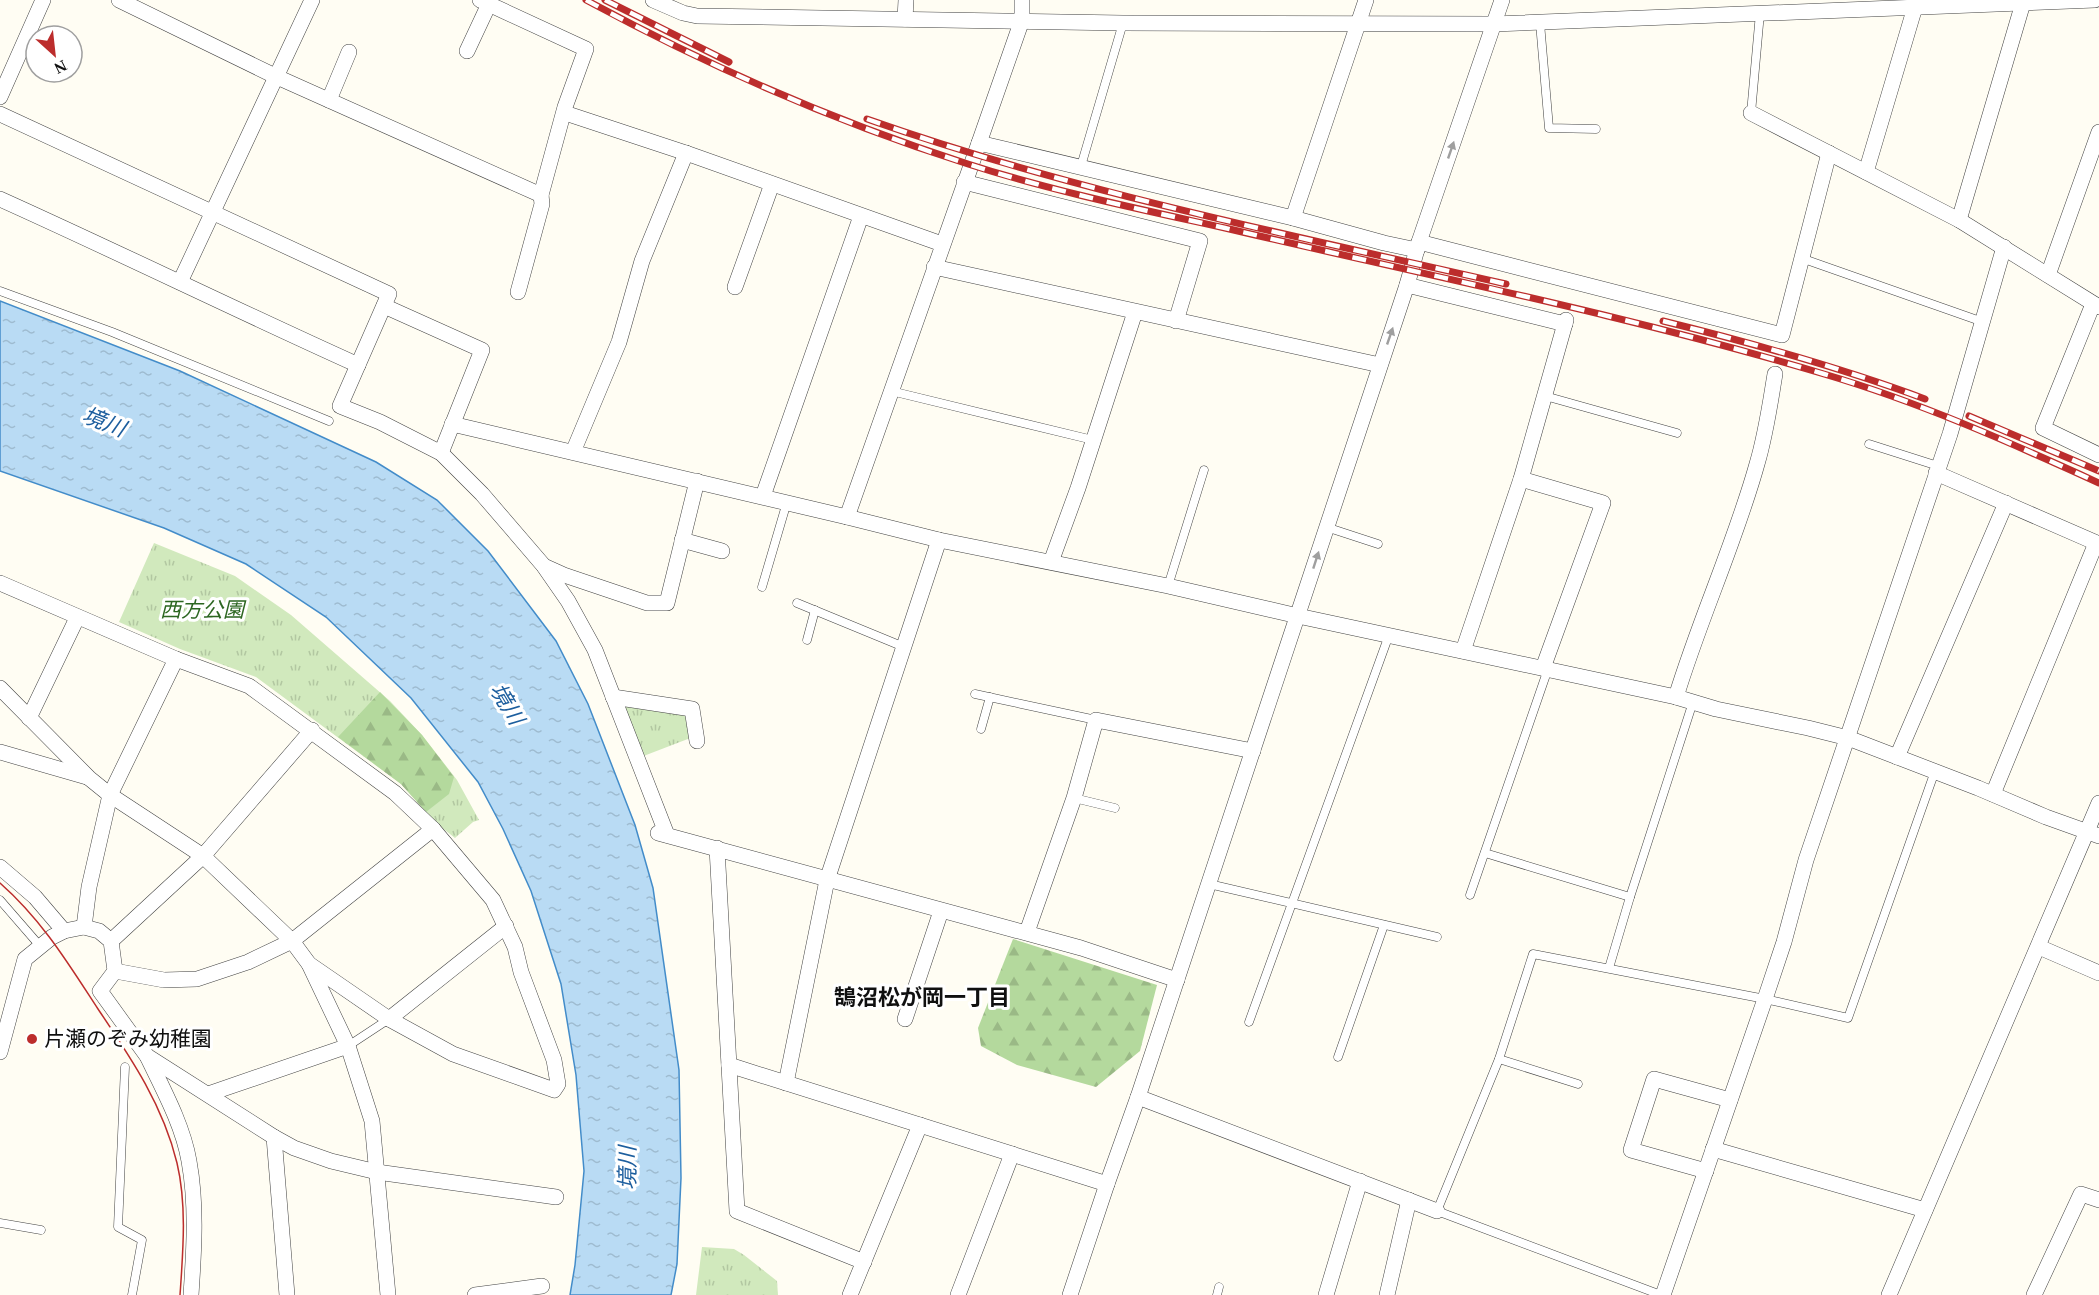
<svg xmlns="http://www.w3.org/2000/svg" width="2099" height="1295" viewBox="0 0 2099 1295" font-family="'Times New Roman','Noto Sans JP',serif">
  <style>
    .grass { fill: url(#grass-tufts) }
    .forest { fill: url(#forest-firs) }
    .water { fill: url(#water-ripples); stroke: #438cc9; stroke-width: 1.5 }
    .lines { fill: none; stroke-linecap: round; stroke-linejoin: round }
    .lane-casing { stroke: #434343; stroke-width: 9 }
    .street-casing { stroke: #434343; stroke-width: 16 }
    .lane { stroke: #fff; stroke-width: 8 }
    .street { stroke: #fff; stroke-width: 15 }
    .tram { stroke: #bc2d2c; stroke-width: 1.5 }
    .rail-casing { stroke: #bc2d2c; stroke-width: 7 }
    .rail { stroke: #fff; stroke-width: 4.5; stroke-dasharray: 14; stroke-linecap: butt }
    .oneway { fill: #9f9f9f }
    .poi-dot { fill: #bc2d2c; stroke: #fff; stroke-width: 2 }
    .labels { text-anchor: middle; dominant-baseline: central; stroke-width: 6; stroke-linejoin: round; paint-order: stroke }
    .park-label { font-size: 21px; font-style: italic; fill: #2c6621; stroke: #fff }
    .poi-label { font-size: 21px; fill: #101010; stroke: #fff; text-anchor: start }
    .water-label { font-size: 22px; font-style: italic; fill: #1c5e9e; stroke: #fff }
    .neighbourhood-label { font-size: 22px; font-weight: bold; fill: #101010; stroke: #fff }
  </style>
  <defs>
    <pattern id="grass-tufts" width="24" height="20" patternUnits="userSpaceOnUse" patternTransform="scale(1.5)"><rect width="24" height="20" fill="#d1e9bd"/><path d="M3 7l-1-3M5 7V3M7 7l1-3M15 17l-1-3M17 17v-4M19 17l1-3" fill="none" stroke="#b2c7a1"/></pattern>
    <pattern id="forest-firs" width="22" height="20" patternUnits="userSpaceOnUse" patternTransform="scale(1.5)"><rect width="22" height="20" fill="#b4d99d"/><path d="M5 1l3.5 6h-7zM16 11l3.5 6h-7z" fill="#9ab986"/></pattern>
    <pattern id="water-ripples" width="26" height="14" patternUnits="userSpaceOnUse" patternTransform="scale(1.5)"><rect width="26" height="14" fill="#b9dbf4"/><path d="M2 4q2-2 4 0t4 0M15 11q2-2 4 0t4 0" fill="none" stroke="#9ebbd0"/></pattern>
  </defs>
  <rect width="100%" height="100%" fill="#fffdf3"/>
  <!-- grass -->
  <g class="grass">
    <polygon points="154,543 235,576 291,615 390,701 422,735 457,780 479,820 473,822 455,838 436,823 401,784 256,677 180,649 119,622"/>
    <polygon points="620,703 685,713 693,737 641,757"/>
    <polygon points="702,1247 734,1249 744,1255 777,1281 778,1295 696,1295"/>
  </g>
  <!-- forest -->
  <g class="forest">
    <polygon points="380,692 422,735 454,777 449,794 426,812 401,784 338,737"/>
    <polygon points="1013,939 1157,985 1140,1051 1096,1087 1017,1065 981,1046 978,1028"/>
  </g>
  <!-- water -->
  <polygon class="water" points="0,301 180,371 376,462 437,500 488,551 556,641 588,704 635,825 653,888 679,1070 681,1178 677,1264 671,1295 570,1295 575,1265 584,1171 576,1075 561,984 531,891 503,829 478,782 411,698 326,617 246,564 164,528 0,471"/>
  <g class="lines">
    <defs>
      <g id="lane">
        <polyline points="1540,23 1549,128 1596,129"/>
        <polyline points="1751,113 1760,13"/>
        <polyline points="1081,166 1123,23"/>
        <polyline points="1801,258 1983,322"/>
        <polyline points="0,291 112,332 329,421"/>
        <polyline points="891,391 1093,440"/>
        <polyline points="1545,396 1677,433"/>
        <polyline points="1869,444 1938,466"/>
        <polyline points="1326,527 1378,544"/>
        <polyline points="1168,586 1204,470"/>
        <polyline points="762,587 787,502"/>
        <polyline points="797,603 904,647"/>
        <polyline points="807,640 815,610"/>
        <polyline points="975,694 1096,720"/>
        <polyline points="981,729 990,697"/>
        <polyline points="1074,798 1115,808"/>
        <polyline points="1485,853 1630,897"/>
        <polyline points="1209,884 1437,937"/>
        <polyline points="1470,895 1548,669"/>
        <polyline points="0,900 40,946"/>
        <polyline points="1609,968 1630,897 1693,702"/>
        <polyline points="1249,1022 1389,635"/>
        <polyline points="348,1046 389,1019"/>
        <polyline points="1338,1057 1384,925"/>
        <polyline points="1499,1059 1578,1084"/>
        <polyline points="125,1067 118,1227 142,1240 132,1295"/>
        <polyline points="0,1223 41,1230"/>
        <polyline points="1217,1295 1219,1287"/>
        <polyline points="1661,1295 1437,1211 1499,1059 1533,954 1765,999 1848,1018 1935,771"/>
      </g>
      <g id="street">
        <polyline points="119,0 277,77 541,195"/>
        <polyline points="480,0 586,49 565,107 541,195 542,204 518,292"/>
        <polyline points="653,0 683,13 697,16 1123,23 1494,24 2095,0"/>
        <polyline points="1022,0 1022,20 979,143 1293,218 1384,243 1417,250"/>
        <polyline points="905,19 906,0"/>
        <polyline points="467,51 489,4"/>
        <polyline points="0,97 43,0"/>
        <polyline points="329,100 349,52"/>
        <polyline points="565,113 686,153 942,244"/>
        <polyline points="1751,113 1959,220 2099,307"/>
        <polyline points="0,114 389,294 340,406 380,422 441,453 482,494 543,565 568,601 595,650 667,835"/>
        <polyline points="1866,172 1915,7"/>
        <polyline points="964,182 1200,241 1176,321"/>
        <path d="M0,199C120,253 238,311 358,365"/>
        <polyline points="1293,218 1366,0"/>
        <polyline points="1959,220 2023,3"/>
        <polyline points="1419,242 1782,335 1829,153"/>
        <polyline points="934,267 1380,365"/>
        <polyline points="2048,275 2099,132"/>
        <polyline points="180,282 312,0"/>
        <polyline points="1407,285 1565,324"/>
        <polyline points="735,287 772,184"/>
        <polyline points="2093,304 2043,428 2099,455"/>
        <polyline points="384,306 482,350 441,453"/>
        <polyline points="452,424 847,517 939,540 1168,586 1298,616 1676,697 1716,709 1808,728 1848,738 1978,788 2046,817 2099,836"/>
        <polyline points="573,452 619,342 642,261 686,153"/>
        <polyline points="1936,473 2099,544"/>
        <polyline points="1521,479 1603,503 1543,668"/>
        <polyline points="763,496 861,216"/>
        <polyline points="847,517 979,143"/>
        <polyline points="682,540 722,551"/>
        <polyline points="1051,562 1078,488 1135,312"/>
        <polyline points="544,566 564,575 647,603 667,603 697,481"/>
        <polyline points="0,583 176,659 249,686 395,793 433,829 493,900 515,947 521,972 554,1060 558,1084 554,1090 453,1054 389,1019 309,964"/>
        <polyline points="1463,651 1521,479 1566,320"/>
        <polyline points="0,688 89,778 110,795 203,856 292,941 309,964 348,1046 372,1121 388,1295"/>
        <polyline points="613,697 692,709 697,741"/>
        <path d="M1676,697C1700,618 1735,543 1757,464C1766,434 1770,404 1775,374"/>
        <polyline points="29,718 77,618"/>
        <polyline points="0,752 87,777"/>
        <polyline points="1897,757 2006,503"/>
        <polyline points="1993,794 2096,543"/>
        <polyline points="658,833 1081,948 1177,980"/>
        <polyline points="717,848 737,1211 864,1262"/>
        <polyline points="0,867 35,897 64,931"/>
        <polyline points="84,927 89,887 110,795 176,659"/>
        <polyline points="1027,932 1074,798 1096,720 1253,751"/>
        <polyline points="111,941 203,856 312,730"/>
        <polyline points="2039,947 2099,973"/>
        <polyline points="115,971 164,980 197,979 248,962 292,941 433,829"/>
        <polyline points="389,1019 506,926"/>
        <polyline points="905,1019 941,911"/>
        <polyline points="0,1052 25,959 52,937 64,931 84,927 99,931 111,941 115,971 100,991 147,1056 274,1137 294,1148 331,1161 377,1172 556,1197"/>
        <path d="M148,1058C164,1091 183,1126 189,1161C197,1205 194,1251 191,1295"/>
        <polyline points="729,1065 1107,1184"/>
        <polyline points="786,1083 827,880 939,540"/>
        <polyline points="208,1094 348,1046"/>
        <polyline points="1138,1097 1437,1211"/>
        <polyline points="274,1137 287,1295"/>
        <polyline points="1713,1149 1925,1210"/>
        <polyline points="1706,1171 1631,1150 1654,1079 1730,1100"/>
        <polyline points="475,1295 542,1286"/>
        <polyline points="850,1295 920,1125"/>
        <polyline points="958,1295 1012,1154"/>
        <polyline points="1070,1295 1107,1184 1138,1097 1407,285 1419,242 1502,0"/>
        <polyline points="1326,1295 1360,1181"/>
        <polyline points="1387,1295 1409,1200"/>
        <polyline points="1663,1295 1765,999 1784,942 1806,860 1950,434 2004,247"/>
        <polyline points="1889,1295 2099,803"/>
        <polyline points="2034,1295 2081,1194 2099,1200"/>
      </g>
    </defs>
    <!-- lane casing -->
    <use href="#lane" class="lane-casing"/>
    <!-- street casing -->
    <use href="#street" class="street-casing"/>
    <!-- lane -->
    <use href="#lane" class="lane"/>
    <!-- street -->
    <use href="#street" class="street"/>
    <!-- tram -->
    <path class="tram" d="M0,883C42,920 68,963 98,1009C131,1058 163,1105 177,1163C187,1205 183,1252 180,1295"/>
    <defs>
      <g id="rail">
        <path d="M586,0C708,66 836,122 968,164C1052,191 1139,209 1225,228C1425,275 1627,315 1824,374C1919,402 2009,442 2099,483"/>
        <polyline points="605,0 729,62"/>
        <path d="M867,119C1074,192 1292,235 1506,284"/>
        <path d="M1663,321C1752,343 1839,367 1925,399"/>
        <polyline points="1969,416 2099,471"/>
      </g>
    </defs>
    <!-- rail casing -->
    <use href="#rail" class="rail-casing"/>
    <!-- rail -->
    <use href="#rail" class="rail"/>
  </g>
  <!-- one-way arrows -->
  <defs><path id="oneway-solid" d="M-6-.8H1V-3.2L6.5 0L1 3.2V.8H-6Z" transform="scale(1.5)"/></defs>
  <g class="oneway">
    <use href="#oneway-solid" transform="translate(1451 150) rotate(-71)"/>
    <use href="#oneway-solid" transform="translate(1390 336) rotate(-71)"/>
    <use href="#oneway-solid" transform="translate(1316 560) rotate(-72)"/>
  </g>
  <!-- markers -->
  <circle class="poi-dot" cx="32" cy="1039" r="6"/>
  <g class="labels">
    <!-- park labels -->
    <g class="park-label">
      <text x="202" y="610">西方公園</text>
    </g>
    <!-- poi labels -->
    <g class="poi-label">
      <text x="44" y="1039">片瀬のぞみ幼稚園</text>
    </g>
    <!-- water labels -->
    <g class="water-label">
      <text transform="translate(104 422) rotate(21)">境川</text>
      <text transform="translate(507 704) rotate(59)">境川</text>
      <text transform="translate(627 1168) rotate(-90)">境川</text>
    </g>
    <!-- neighbourhood labels -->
    <g class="neighbourhood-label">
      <text x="922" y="997">鵠沼松が岡一丁目</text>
    </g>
  </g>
  <!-- north arrow -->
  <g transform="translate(54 54) rotate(153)"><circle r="28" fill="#ffffff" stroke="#9f9f9f" stroke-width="1.5"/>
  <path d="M0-4.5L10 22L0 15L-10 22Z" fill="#bc2d2c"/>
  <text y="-9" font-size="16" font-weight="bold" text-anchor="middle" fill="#101010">N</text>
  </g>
</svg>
